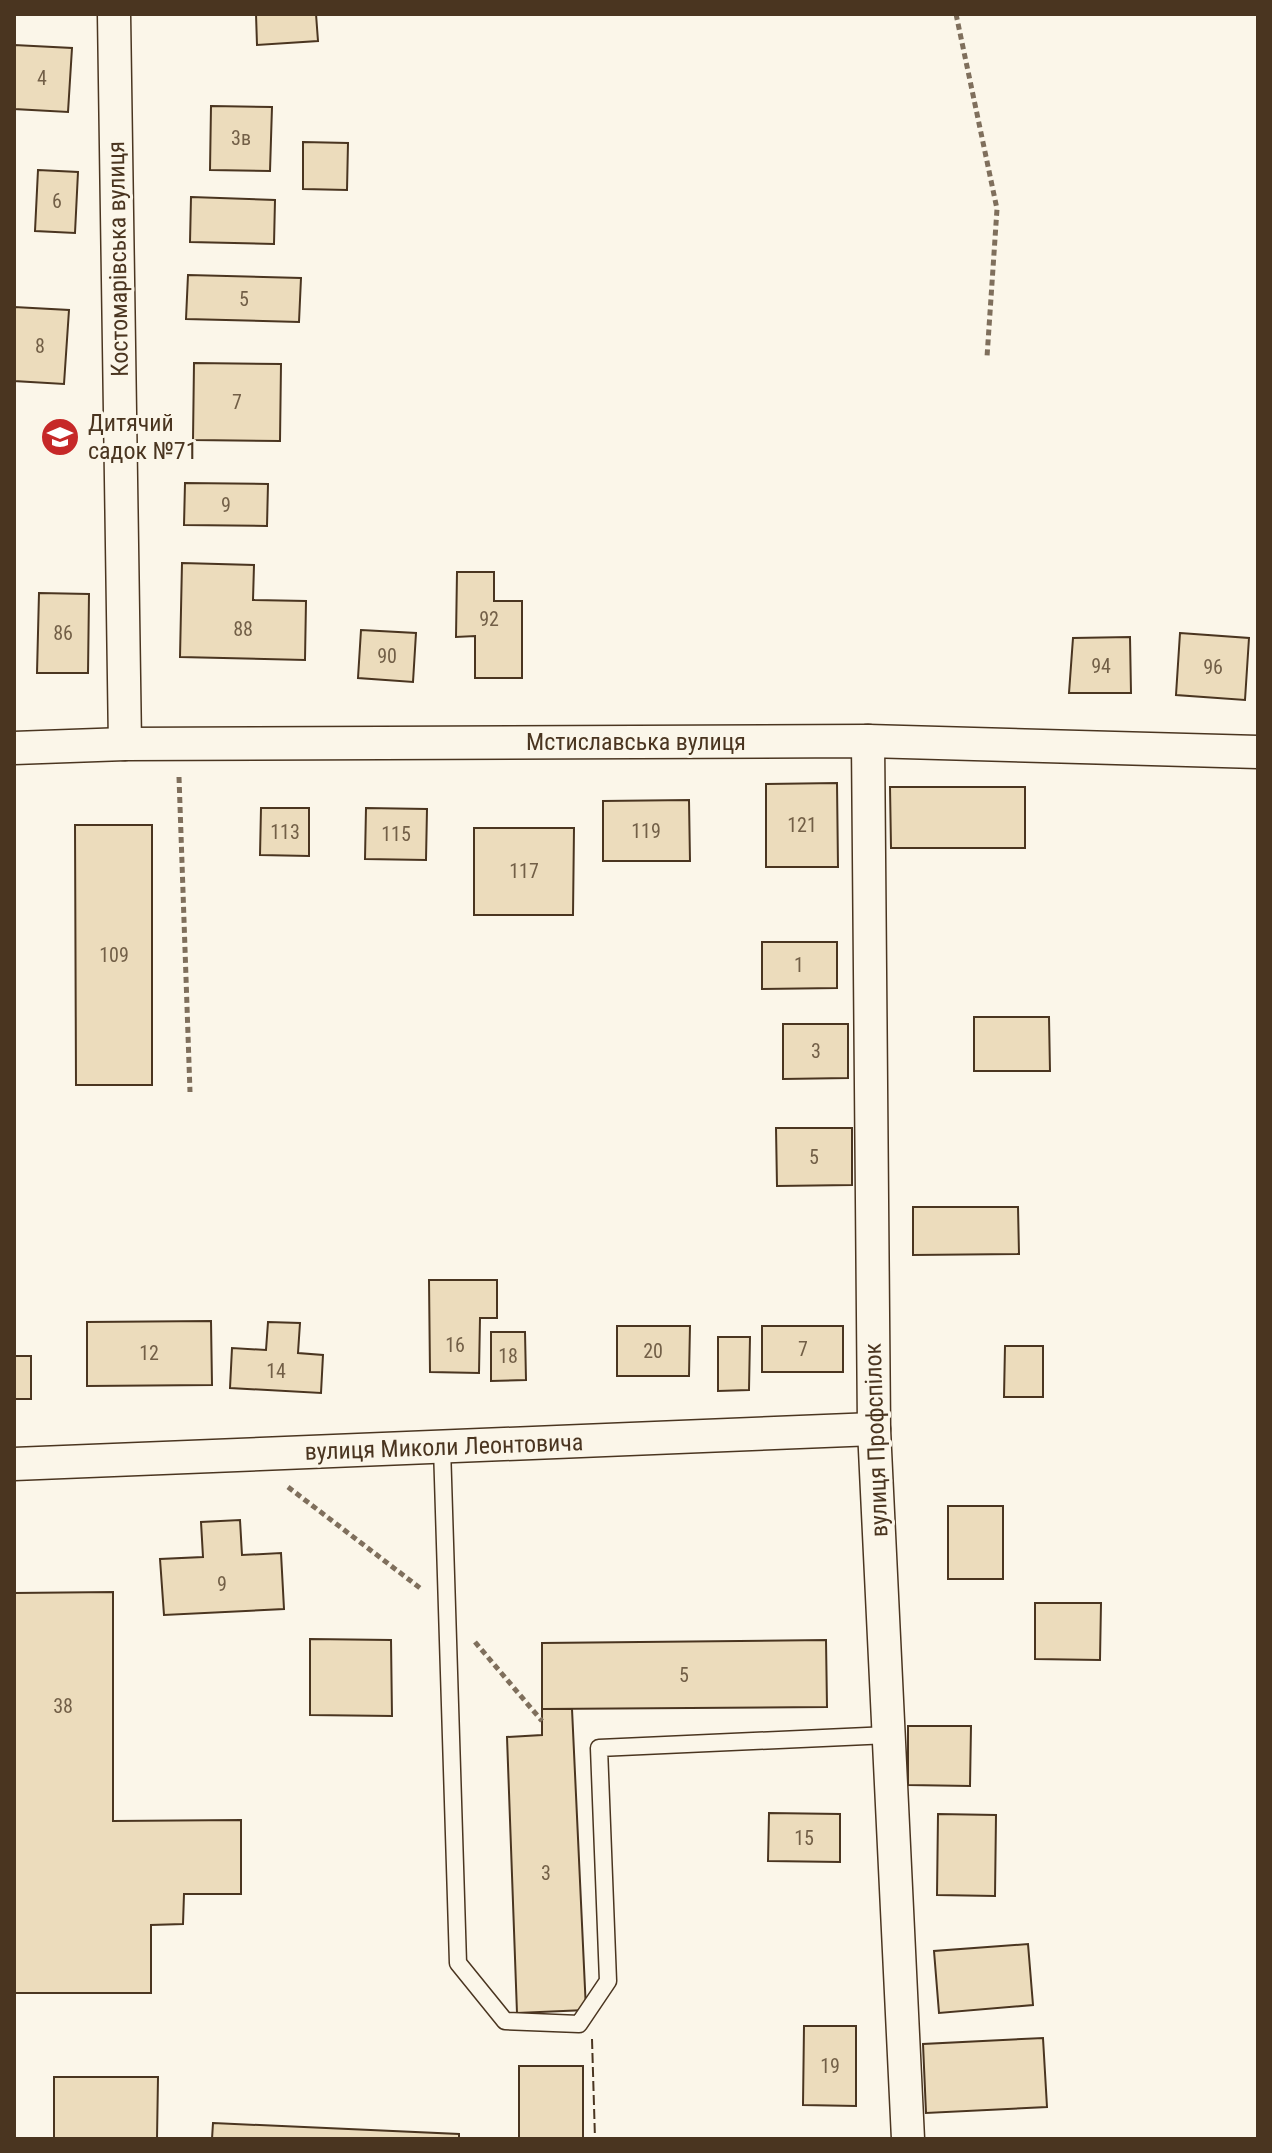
<svg xmlns="http://www.w3.org/2000/svg" width="1272" height="2153" viewBox="0 0 1272 2153" font-family="'Roboto Condensed',sans-serif">
  <style>
    .building { fill: #ecdcbc; stroke: #4a3520; stroke-width: 2 }
    .lines { fill: none; stroke-linecap: round; stroke-linejoin: round }
    .service-casing { stroke: #4a3520; stroke-width: 19 }
    .minor-casing { stroke: #4a3520; stroke-width: 35 }
    .path { stroke: #7f6f5c; stroke-width: 5; stroke-dasharray: 6 4; stroke-linecap: butt }
    .service { stroke: #fbf6e9; stroke-width: 16 }
    .minor { stroke: #fbf6e9; stroke-width: 32 }
    .fence { stroke: #4a3520; stroke-width: 2; stroke-dasharray: 10 4; stroke-linecap: butt }
    .labels { text-anchor: middle; dominant-baseline: central; stroke-width: 6; stroke-linejoin: round; paint-order: stroke }
    .number-label { font-size: 20px; fill: #725f47 }
    .street-label { font-size: 24px; fill: #4a3520; stroke: #fbf6e9 }
    .poi-label { font-size: 24px; fill: #4a3520; stroke: #fbf6e9; text-anchor: start }
  </style>
  <rect width="100%" height="100%" fill="#fbf6e9"/>
  <!-- building -->
  <g class="building">
    <polygon points="256,14 316,14 318,41 257,45"/>
    <polygon points="14,45 72,48 68,112 14,109"/>
    <polygon points="211,106 272,107 270,171 210,170"/>
    <polygon points="303,142 348,143 347,190 303,189"/>
    <polygon points="38,170 78,172 75,233 35,231"/>
    <polygon points="191,197 275,200 274,244 190,242"/>
    <polygon points="188,275 301,278 299,322 186,319"/>
    <polygon points="14,307 69,310 64,384 14,381"/>
    <polygon points="194,363 281,364 280,441 193,440"/>
    <polygon points="185,483 268,484 267,526 184,525"/>
    <polygon points="182,563 254,565 253,600 306,601 305,660 180,657"/>
    <polygon points="457,572 494,572 494,601 522,601 522,678 475,678 475,636 456,637"/>
    <polygon points="39,593 89,594 88,673 37,673"/>
    <polygon points="361,630 416,633 413,682 358,678"/>
    <polygon points="1180,633 1249,638 1245,700 1176,695"/>
    <polygon points="1130,637 1131,693 1069,693 1073,638"/>
    <polygon points="837,783 838,867 766,867 766,784"/>
    <polygon points="890,787 1025,787 1025,848 891,848"/>
    <polygon points="689,800 690,861 603,861 603,801"/>
    <polygon points="261,808 309,808 309,856 260,855"/>
    <polygon points="366,808 427,809 426,860 365,859"/>
    <polygon points="75,825 152,825 152,1085 76,1085"/>
    <polygon points="474,828 574,828 573,915 474,915"/>
    <polygon points="762,942 837,942 837,988 762,989"/>
    <polygon points="974,1017 1049,1017 1050,1071 974,1071"/>
    <polygon points="783,1024 848,1024 848,1078 783,1079"/>
    <polygon points="776,1128 852,1128 852,1185 777,1186"/>
    <polygon points="913,1207 1018,1207 1019,1254 913,1255"/>
    <polygon points="429,1280 497,1280 497,1318 480,1318 479,1373 430,1372"/>
    <polygon points="211,1321 212,1385 87,1386 87,1322"/>
    <polygon points="268,1322 300,1323 298,1353 323,1355 321,1393 230,1388 232,1348 266,1350"/>
    <polygon points="617,1326 690,1326 689,1376 617,1376"/>
    <rect x="762" y="1326" width="81" height="46"/>
    <polygon points="491,1332 525,1332 526,1380 491,1381"/>
    <polygon points="718,1337 750,1337 749,1390 718,1391"/>
    <polygon points="1005,1346 1043,1346 1043,1397 1004,1397"/>
    <rect x="14" y="1356" width="17" height="43"/>
    <rect x="948" y="1506" width="55" height="73"/>
    <polygon points="240,1520 242,1555 281,1553 284,1609 164,1615 160,1559 203,1557 201,1522"/>
    <polygon points="113,1592 113,1821 241,1820 241,1894 184,1894 183,1924 151,1925 151,1993 14,1993 14,1593"/>
    <polygon points="1035,1603 1101,1603 1100,1660 1035,1659"/>
    <polygon points="310,1639 391,1640 392,1716 310,1715"/>
    <polygon points="826,1640 827,1707 542,1709 542,1643"/>
    <polygon points="542,1709 572,1709 586,2010 517,2013 507,1737 542,1735"/>
    <polygon points="908,1726 971,1726 970,1786 908,1785"/>
    <polygon points="769,1813 840,1814 840,1862 768,1861"/>
    <polygon points="938,1814 996,1815 995,1896 937,1895"/>
    <polygon points="1028,1944 1033,2005 939,2013 934,1951"/>
    <polygon points="804,2026 856,2026 856,2106 803,2105"/>
    <polygon points="1043,2038 1047,2107 926,2113 923,2044"/>
    <rect x="519" y="2066" width="64" height="73"/>
    <polygon points="54,2077 158,2077 157,2139 54,2139"/>
    <polygon points="213,2123 459,2134 459,2139 212,2139"/>
  </g>
  <g class="lines">
    <defs>
      <polyline id="service" points="442,1447 458,1963 505,2021 579,2024 608,1981 599,1748 889,1735"/>
      <g id="minor">
        <polyline points="114,14 125,744"/>
        <polyline points="868,741 874,1429 908,2139"/>
        <polyline points="14,748 125,744 868,741 1258,752"/>
        <polyline points="14,1464 874,1429"/>
      </g>
    </defs>
    <!-- service casing -->
    <use href="#service" class="service-casing"/>
    <!-- minor casing -->
    <use href="#minor" class="minor-casing"/>
    <!-- path -->
    <g class="path">
      <polyline points="956,14 997,209 987,357"/>
      <polyline points="179,777 190,1092"/>
      <polyline points="288,1487 420,1588"/>
      <polyline points="475,1642 542,1721"/>
    </g>
    <!-- service -->
    <use href="#service" class="service"/>
    <!-- minor -->
    <use href="#minor" class="minor"/>
    <!-- fence -->
    <polyline class="fence" points="592,2039 595,2139"/>
  </g>
  <!-- icons -->
  <defs>
    <symbol id="school-disc" viewBox="-11 -11 22 22"><circle r="9.5" fill="#c62828" stroke="#fbf6e9"/><path d="M0-5L7-2L0 1L-7-2ZM-4 1L0 2.5L4 1V4Q0 6-4 4Z" fill="#fff"/></symbol>
  </defs>
  <g fill-rule="evenodd">
    <use href="#school-disc" x="38" y="415" width="44" height="44"/>
  </g>
  <g class="labels">
    <!-- number labels -->
    <g class="number-label">
      <text x="42" y="78">4</text>
      <text x="241" y="138">3в</text>
      <text x="57" y="201">6</text>
      <text x="244" y="299">5</text>
      <text x="40" y="346">8</text>
      <text x="237" y="402">7</text>
      <text x="226" y="505">9</text>
      <text x="489" y="619">92</text>
      <text x="243" y="629">88</text>
      <text x="63" y="633">86</text>
      <text x="387" y="656">90</text>
      <text x="1101" y="666">94</text>
      <text x="1213" y="667">96</text>
      <text x="802" y="825">121</text>
      <text x="646" y="831">119</text>
      <text x="285" y="832">113</text>
      <text x="396" y="834">115</text>
      <text x="524" y="871">117</text>
      <text x="114" y="955">109</text>
      <text x="799" y="965">1</text>
      <text x="816" y="1051">3</text>
      <text x="814" y="1157">5</text>
      <text x="455" y="1345">16</text>
      <text x="803" y="1349">7</text>
      <text x="653" y="1351">20</text>
      <text x="149" y="1353">12</text>
      <text x="508" y="1356">18</text>
      <text x="276" y="1371">14</text>
      <text x="222" y="1584">9</text>
      <text x="684" y="1675">5</text>
      <text x="63" y="1706">38</text>
      <text x="804" y="1838">15</text>
      <text x="546" y="1873">3</text>
      <text x="830" y="2066">19</text>
    </g>
    <!-- street labels -->
    <g class="street-label">
      <text transform="translate(118 259) rotate(-91)">Костомарівська вулиця</text>
      <text x="636" y="742">Мстиславська вулиця</text>
      <text transform="translate(876 1440) rotate(-92)">вулиця Профспілок</text>
      <text transform="translate(444 1447) rotate(-2)">вулиця Миколи Леонтовича</text>
    </g>
    <!-- poi labels -->
    <g class="poi-label">
      <text x="88" y="423">Дитячий<tspan x="88" dy="28">садок №71</tspan></text>
    </g>
  </g>
  <!-- border -->
  <rect width="1272" height="2153" fill="none" stroke="#4a3520" stroke-width="32"/>
</svg>
